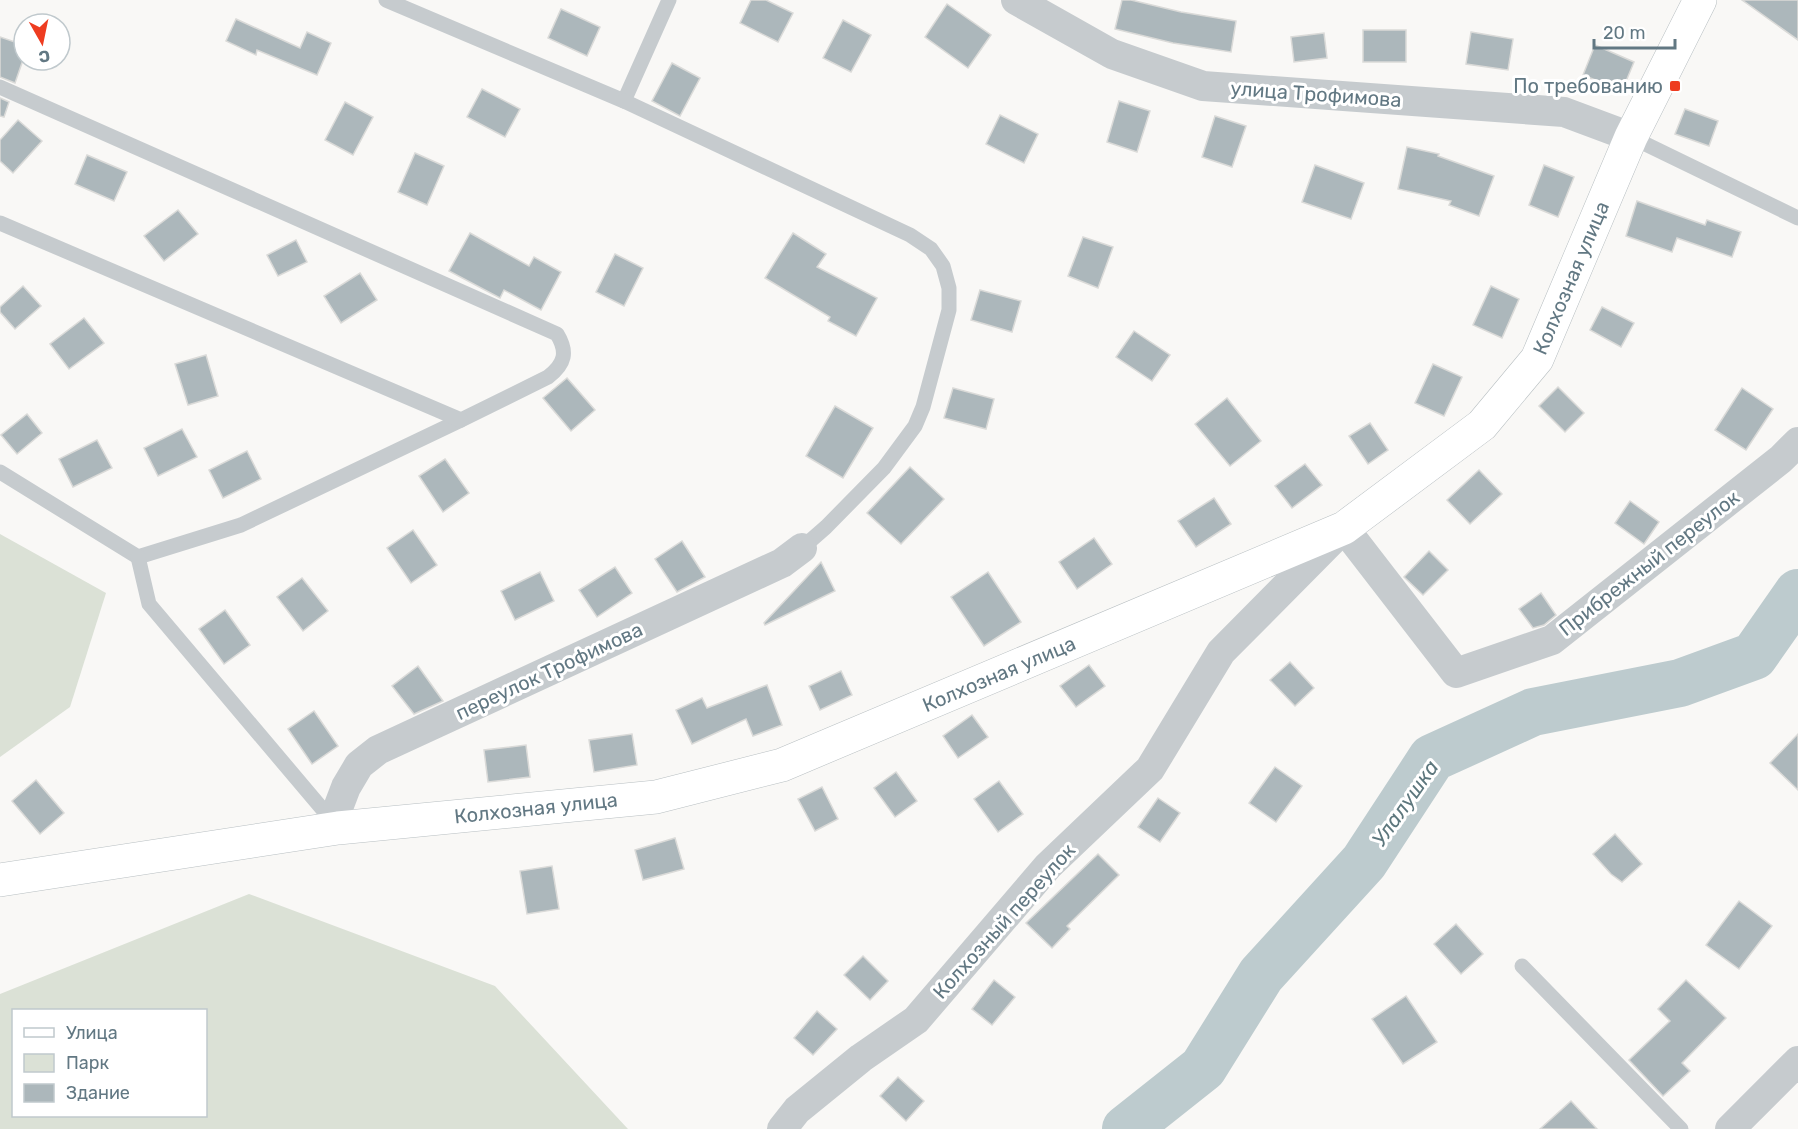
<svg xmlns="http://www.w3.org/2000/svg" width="1798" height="1129" viewBox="0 0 1798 1129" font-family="Rubik,sans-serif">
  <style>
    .green { fill: #dbe1d6; fill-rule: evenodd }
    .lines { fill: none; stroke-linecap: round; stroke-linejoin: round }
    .river { stroke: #bdcbce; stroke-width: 48 }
    .building { fill: #acb7bb; stroke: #dadad8; stroke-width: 1.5 }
    .secondary-casing { stroke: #b8bfc2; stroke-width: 34 }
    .lane { stroke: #c6cbce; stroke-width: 15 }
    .street { stroke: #c6cbce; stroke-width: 30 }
    .secondary { stroke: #fff; stroke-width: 33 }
    .poi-dot { fill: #ee3c20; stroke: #fff; stroke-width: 2 }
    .labels { text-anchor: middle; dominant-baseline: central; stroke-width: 6; stroke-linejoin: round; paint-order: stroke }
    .poi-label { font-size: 20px; fill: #627883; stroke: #fff; text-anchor: end }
    .street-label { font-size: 20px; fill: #627883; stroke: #fff }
    .water-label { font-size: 21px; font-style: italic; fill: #5d777d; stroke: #fff }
  </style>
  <rect width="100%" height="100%" fill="#f9f8f6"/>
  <!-- green -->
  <g class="green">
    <polygon points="0,534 106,593 70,707 0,757"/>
    <path d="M249,894L495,986L628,1129H0V994ZM14,1010H206V1116H14Z"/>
  </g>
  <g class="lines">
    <!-- river -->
    <polyline class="river" points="1126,1129 1203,1068 1261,975 1364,862 1432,758 1533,712 1680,683 1754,656 1798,593"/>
  </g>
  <!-- building -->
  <g class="building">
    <polygon points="751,0 766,0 793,13 778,42 740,23"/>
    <polygon points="1122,0 1131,0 1181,12 1236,21 1231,52 1173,43 1115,29"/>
    <polygon points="1742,0 1798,0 1798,40"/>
    <polygon points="947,4 991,35 968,68 925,37"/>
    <polygon points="561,9 600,27 587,56 548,38"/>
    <polygon points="236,19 300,48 307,32 331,43 317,75 257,50 256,55 226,41"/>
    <polygon points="843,20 871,35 851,72 823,58"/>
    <rect x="1363" y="30" width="43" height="32"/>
    <polygon points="1471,32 1513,39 1508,70 1466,64"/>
    <polygon points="1324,33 1327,58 1294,62 1291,37"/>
    <polygon points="0,37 24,45 24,57 15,83 0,77"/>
    <polygon points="1595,45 1634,62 1622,91 1583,75"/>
    <polygon points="672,63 700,78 680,116 652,101"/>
    <polygon points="482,89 520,109 505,137 467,117"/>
    <polygon points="0,98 9,102 4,117 0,116"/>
    <polygon points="1119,101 1150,111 1137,152 1107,142"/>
    <polygon points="345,102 373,117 353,155 325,140"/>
    <polygon points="1685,109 1718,121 1709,146 1675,134"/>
    <polygon points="1000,115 1038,134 1024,163 986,144"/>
    <polygon points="1215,116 1246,126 1232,167 1202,157"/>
    <polygon points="18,120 42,141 13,173 0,161 0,140"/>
    <polygon points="1407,147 1439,154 1438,156 1494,176 1479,216 1449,205 1451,201 1398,189"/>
    <polygon points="415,153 444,166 427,205 398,192"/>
    <polygon points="87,155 127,172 114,201 75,184"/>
    <polygon points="1315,165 1364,183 1351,219 1302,202"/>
    <polygon points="1544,165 1574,177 1558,217 1529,205"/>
    <polygon points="1637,201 1705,225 1707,220 1741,232 1732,257 1677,238 1672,252 1626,236"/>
    <polygon points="178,210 198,234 164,261 144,236"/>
    <polygon points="470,233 529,266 534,257 561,272 541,310 504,290 500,298 449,271"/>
    <polygon points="793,233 826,254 817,267 877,298 856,336 828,321 830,317 765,278"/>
    <polygon points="1083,237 1113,247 1098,288 1068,276"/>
    <polygon points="296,240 307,262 278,276 267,255"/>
    <polygon points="615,254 643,268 624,306 596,292"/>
    <polygon points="360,273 377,300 341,323 324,296"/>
    <polygon points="23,286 41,306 15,329 0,312 0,307"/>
    <polygon points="1491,286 1519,299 1502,338 1473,325"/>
    <polygon points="980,290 1021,301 1012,332 971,320"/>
    <polygon points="1602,307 1634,323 1621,347 1590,330"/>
    <polygon points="84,318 104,343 69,369 50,344"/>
    <polygon points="1134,331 1170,355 1152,381 1116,357"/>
    <polygon points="206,355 218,396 188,405 175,364"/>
    <polygon points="1433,364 1462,377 1444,416 1415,403"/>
    <polygon points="567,378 595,410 571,431 543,398"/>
    <polygon points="1558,387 1584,413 1565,432 1539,406"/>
    <polygon points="953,388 994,399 986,429 944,418"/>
    <polygon points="1742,388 1773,409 1746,450 1715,430"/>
    <polygon points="1227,398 1261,441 1230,466 1195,424"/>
    <polygon points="835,406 873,428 843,478 806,456"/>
    <polygon points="27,414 42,433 17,454 1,435"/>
    <polygon points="1370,423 1388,450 1368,464 1349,436"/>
    <polygon points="182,429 197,457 158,476 144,448"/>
    <polygon points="97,440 112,468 73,487 59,459"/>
    <polygon points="247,451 261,479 223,498 209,470"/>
    <polygon points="445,459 469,493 443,512 419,476"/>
    <polygon points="1305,464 1322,485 1292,508 1275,486"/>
    <polygon points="910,467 944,499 901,544 867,513"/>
    <polygon points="1479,470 1502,494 1470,524 1447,500"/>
    <polygon points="1214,498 1231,524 1196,547 1178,521"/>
    <polygon points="1630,501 1659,522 1644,544 1615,523"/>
    <polygon points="413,530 437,565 411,583 387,548"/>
    <polygon points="1094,538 1112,564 1077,589 1059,562"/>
    <polygon points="682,541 705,577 677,592 655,559"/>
    <polygon points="1429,551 1448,570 1423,595 1404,577"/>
    <polygon points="821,562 835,591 765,625 764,623"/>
    <polygon points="615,567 632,593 597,617 579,590"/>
    <polygon points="540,572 554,601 515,620 501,591"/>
    <polygon points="988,572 1021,622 984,646 951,597"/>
    <polygon points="302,578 328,611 303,631 277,597"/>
    <polygon points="1541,593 1556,615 1544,625 1533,628 1519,609"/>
    <polygon points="225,610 250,645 224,664 199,629"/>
    <polygon points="1290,662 1314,688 1295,706 1270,680"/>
    <polygon points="1089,665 1105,686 1076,707 1060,686"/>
    <polygon points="418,666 443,701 414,714 392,686"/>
    <polygon points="841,671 852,695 820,710 809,686"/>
    <polygon points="767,685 782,725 753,736 746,719 692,744 676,710 702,698 707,708"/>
    <polygon points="314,711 338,746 312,764 288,729"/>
    <polygon points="972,715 988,737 958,758 943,736"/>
    <polygon points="632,734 637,765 594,772 589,740"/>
    <polygon points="1798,734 1798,790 1770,763"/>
    <polygon points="526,745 530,777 488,782 484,750"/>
    <polygon points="1275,767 1302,786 1276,822 1249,803"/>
    <polygon points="896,772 917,801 895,817 874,788"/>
    <polygon points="36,780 64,813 40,834 12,801"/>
    <polygon points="999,781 1023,814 998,832 974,799"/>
    <polygon points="822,787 838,819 815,831 798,799"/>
    <polygon points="1158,798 1180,813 1160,842 1138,827"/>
    <polygon points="1615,834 1642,864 1622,882 1611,874 1593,854"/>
    <polygon points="675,838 684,869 643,880 635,850"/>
    <polygon points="1098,854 1119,875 1067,926 1070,929 1052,948 1026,923"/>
    <polygon points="552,866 559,909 527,914 520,871"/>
    <polygon points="1739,901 1772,926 1739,969 1706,945"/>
    <polygon points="1456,924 1483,954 1461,974 1434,944"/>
    <polygon points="863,956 888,981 870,1000 844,975"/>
    <polygon points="994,980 1015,997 992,1025 972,1009"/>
    <polygon points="1686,980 1726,1018 1682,1063 1690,1071 1663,1096 1629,1060 1670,1021 1658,1009"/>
    <polygon points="1406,996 1437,1042 1403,1064 1372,1019"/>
    <polygon points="817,1011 837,1029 813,1055 794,1038"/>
    <polygon points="898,1077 924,1101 906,1121 880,1096"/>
    <polygon points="1571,1101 1597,1129 1540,1129"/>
  </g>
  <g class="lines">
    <defs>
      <polyline id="secondary" points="0,880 338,828 656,797 782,765 1344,528 1482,425 1537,359 1631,137 1700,0"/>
    </defs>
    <!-- secondary casing -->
    <use href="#secondary" class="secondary-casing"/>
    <!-- lane -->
    <g class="lane">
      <polyline points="386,0 624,101 669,0"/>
      <path d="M0,87L557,334C568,352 565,364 548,377L461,420L241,525L138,557L0,472"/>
      <polyline points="624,101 910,235 931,249 943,266 949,288 949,310 923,407 915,426 884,468 826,527 802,548"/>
      <polyline points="1631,137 1798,218"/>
      <polyline points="0,223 461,420"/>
      <polyline points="138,557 149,604 335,824"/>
      <polyline points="1522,966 1681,1129"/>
    </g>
    <!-- street -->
    <g class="street">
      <polyline points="1016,0 1112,54 1203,86 1564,112 1631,137"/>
      <polyline points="338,828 338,808 346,787 359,765 378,750 782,563 802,548"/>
      <polyline points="782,1129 797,1110 861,1058 916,1020 1048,866 1150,769 1221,652 1344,528 1456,673 1552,640 1781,459 1798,442"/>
      <polyline points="1730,1129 1798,1061"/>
    </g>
    <!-- secondary -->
    <use href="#secondary" class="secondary"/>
  </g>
  <!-- markers -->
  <rect class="poi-dot" x="1669" y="80" width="12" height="12" rx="3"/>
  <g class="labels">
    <!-- poi labels -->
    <g class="poi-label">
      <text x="1663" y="86">По требованию</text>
    </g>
    <!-- street labels -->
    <g class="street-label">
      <text transform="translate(1316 94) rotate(4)">улица Трофимова</text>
      <text transform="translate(1571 278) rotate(-67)">Колхозная улица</text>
      <text transform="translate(1649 563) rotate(-38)">Прибрежный переулок</text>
      <text transform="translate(549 671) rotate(-25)">переулок Трофимова</text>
      <text transform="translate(999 674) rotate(-23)">Колхозная улица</text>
      <text transform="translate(536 808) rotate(-6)">Колхозная улица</text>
      <text transform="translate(1004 921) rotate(-48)">Колхозный переулок</text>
    </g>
    <!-- water labels -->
    <g class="water-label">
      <text transform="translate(1405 803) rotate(-55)">Улалушка</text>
    </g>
  </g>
  <!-- legend -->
  <rect x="12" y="1009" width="195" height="108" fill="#ffffff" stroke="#c0c9cd" stroke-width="1.5"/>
  <rect x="24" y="1028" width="30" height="9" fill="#ffffff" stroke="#c0c9cd" stroke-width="1.5"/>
  <text x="66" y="1039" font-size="18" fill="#627883">Улица</text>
  <rect x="24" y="1054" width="30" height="18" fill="#dbe1d6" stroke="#c0c9cd" stroke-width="1.5"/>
  <text x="66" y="1069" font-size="18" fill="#627883">Парк</text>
  <rect x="24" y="1084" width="30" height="18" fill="#acb7bb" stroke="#c0c9cd" stroke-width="1.5"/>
  <text x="66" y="1099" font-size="18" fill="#627883">Здание</text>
  <!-- north arrow -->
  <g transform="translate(42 42) rotate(171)"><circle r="28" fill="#ffffff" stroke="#c0c9cd" stroke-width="1.5"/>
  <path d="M0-4.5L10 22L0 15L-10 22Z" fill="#ee3c20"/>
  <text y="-9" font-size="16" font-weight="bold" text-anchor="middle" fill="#627883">С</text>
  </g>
  <!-- scale -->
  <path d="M1594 39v9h81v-9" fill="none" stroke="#627883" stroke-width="3"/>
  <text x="1603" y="39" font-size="18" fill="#627883" stroke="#ffffff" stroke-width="4.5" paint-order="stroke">20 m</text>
</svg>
